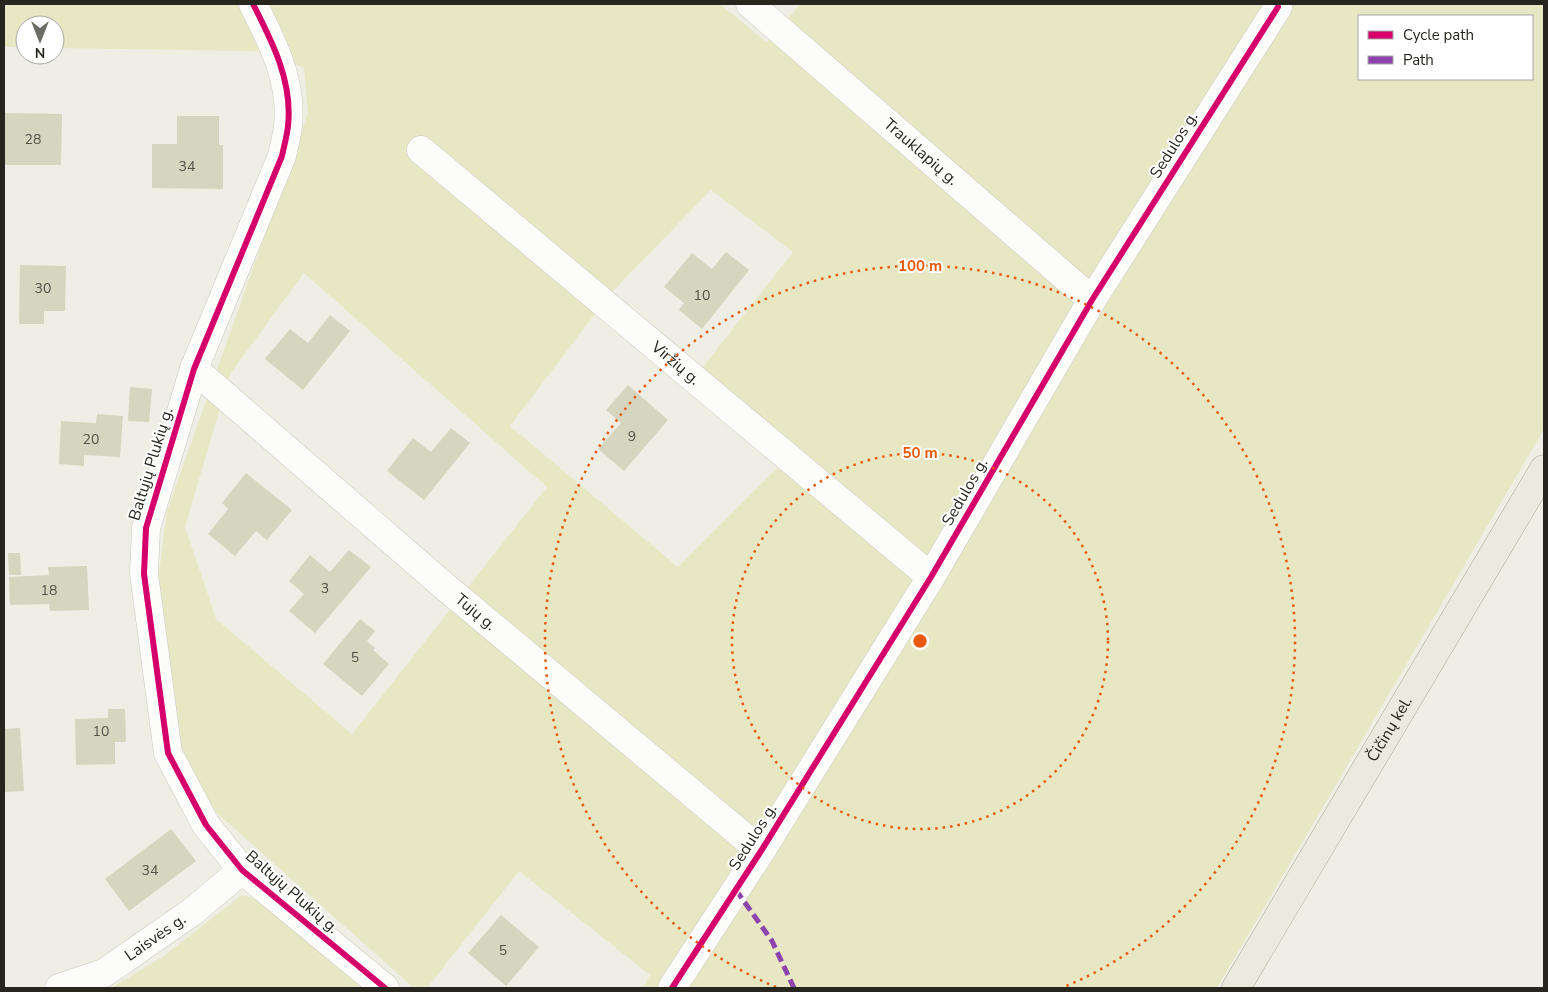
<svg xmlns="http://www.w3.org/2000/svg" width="1548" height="992" viewBox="0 0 1548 992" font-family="'Nunito Sans',sans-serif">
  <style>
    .green { fill: #e8e7c4; fill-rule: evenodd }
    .building { fill: #d5d5c0 }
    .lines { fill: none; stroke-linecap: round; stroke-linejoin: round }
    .minor-casing { stroke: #cacac2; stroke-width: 29 }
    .major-casing { stroke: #adab96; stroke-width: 29 }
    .minor { stroke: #fcfcfb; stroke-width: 28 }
    .major { stroke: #eaeadf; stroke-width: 28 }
    .quiet { stroke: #8e44ad; stroke-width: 5; stroke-dasharray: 10 5; stroke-linecap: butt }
    .cycleway-casing { stroke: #fff; stroke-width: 9 }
    .cycleway { stroke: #d6006c; stroke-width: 6 }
    .ring { fill: none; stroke: #e8590c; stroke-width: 2.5; stroke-dasharray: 2.5 5 }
    .labels { text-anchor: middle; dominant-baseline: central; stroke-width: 4; stroke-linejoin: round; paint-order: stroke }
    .number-label { font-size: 14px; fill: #525247 }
    .street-label { font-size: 16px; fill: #26261f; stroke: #fff }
    .centre { fill: #e8590c; stroke: #fff; stroke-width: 2.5 }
    .ring-label { font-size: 15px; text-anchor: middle; font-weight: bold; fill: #e8590c; stroke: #fff; stroke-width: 4; stroke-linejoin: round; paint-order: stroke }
  </style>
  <rect width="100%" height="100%" fill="#eeeee4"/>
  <!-- green -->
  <g class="green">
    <path d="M4,4H720L766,42L801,4H1544V429L1217,988H643L650,975L519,871L427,988H414L217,813L177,749L158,581L167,511L308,113L304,68L260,51L55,48V25H25V47H4ZM1359,16H1532V79H1359ZM711,190L793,252L699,372L796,449L678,567L510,426L610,294ZM304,273L547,487L352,734L216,619L185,527L230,374Z"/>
    <polygon points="242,895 275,905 373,988 111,988 164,956"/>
  </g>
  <!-- building -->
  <g class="building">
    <polygon points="4,113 62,114 61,165 4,165"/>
    <polygon points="177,116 219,116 219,145 223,145 223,189 152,188 152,144 177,144"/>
    <polygon points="726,252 749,270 702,329 679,310 684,303 664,287 692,253 712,269"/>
    <polygon points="20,265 66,266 65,311 44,311 44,324 19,324"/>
    <polygon points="330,315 350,331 303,390 265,359 290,329 308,343"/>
    <polygon points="628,385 668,420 624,471 598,449 621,423 606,410"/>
    <polygon points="130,387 152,389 149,422 128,421"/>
    <polygon points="97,414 123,416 120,457 84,455 84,466 59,464 61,421 96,423"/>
    <polygon points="451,428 470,443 424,500 387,471 413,438 431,452"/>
    <polygon points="246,473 292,510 267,540 256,531 235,556 208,534 228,509 222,503"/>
    <polygon points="349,550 371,567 315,633 289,611 304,594 289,581 310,555 330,572"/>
    <polygon points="8,553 20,553 21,575 9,575"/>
    <polygon points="87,566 89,610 50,611 49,604 10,605 9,577 49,575 48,567"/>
    <polygon points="360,619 375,631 367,641 375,648 373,650 389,664 362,696 323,664"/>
    <polygon points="108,709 125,709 126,742 115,742 115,764 76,765 75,719 108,718"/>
    <polygon points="20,728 24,791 4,792 4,729"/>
    <polygon points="171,829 196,861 129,911 105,879"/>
    <polygon points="501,915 539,947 506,986 468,953"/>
  </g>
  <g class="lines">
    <defs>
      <g id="minor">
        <path d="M253,4C272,41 293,82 288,126C287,136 284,146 282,156L194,369L146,528L144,574L168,753L206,825L242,870L385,988"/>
        <path id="s1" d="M750,4L1092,300"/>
        <path id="s2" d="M421,150L931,577"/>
        <path id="s3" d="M194,369L443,585L761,851"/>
        <path id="s4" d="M59,988L104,973L192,912L242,870"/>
        <polyline points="672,988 761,851 931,577 1092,300 1278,7"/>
      </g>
      <g id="major">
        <path id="s5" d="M1236,988L1544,469"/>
      </g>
    </defs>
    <!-- minor casing -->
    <use href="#minor" class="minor-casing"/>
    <!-- major casing -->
    <use href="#major" class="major-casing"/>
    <!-- minor -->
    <use href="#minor" class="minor"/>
    <!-- major -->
    <use href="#major" class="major"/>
    <!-- quiet -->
    <polyline class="quiet" points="736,890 772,941 794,988"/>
    <defs>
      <g id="cycleway">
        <path d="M253,4C272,41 293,82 288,126C287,136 284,146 282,156L194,369L146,528L144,574L168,753L206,825L242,870L385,988"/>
        <polyline points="672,988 761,851 931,577 1092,300 1278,7"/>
      </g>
    </defs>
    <!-- cycleway casing -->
    <use href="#cycleway" class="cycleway-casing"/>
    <!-- cycleway -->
    <use href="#cycleway" class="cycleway"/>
  </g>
  <!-- distance rings -->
  <g class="ring">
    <circle cx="920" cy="641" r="188"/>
    <path d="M776 987A375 375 0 1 1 1064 987"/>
  </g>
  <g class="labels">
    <!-- number labels -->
    <g class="number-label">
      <text x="33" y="139">28</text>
      <text x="187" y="166">34</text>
      <text x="43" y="288">30</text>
      <text x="702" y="295">10</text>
      <text x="632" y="436">9</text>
      <text x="91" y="439">20</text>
      <text x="325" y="588">3</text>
      <text x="49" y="590">18</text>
      <text x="355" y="657">5</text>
      <text x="101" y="731">10</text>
      <text x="150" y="870">34</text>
      <text x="503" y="950">5</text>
    </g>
    <!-- street labels -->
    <g class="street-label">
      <text transform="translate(1174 145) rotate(-58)">Sedulos g.</text>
      <text stroke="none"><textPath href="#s1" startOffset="226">Trauklapių g.</textPath></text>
      <text stroke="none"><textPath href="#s2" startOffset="332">Viržių g.</textPath></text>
      <text transform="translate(151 464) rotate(-73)">Baltųjų Plukių g.</text>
      <text transform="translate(965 492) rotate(-60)">Sedulos g.</text>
      <text stroke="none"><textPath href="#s3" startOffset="372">Tujų g.</textPath></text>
      <text stroke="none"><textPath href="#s5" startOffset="301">Čičinų kel.</textPath></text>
      <text transform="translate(753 837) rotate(-58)">Sedulos g.</text>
      <text transform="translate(292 892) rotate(41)">Baltųjų Plukių g.</text>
      <text stroke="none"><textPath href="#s4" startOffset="110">Laisvės g.</textPath></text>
    </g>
  </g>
  <circle cx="920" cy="641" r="8" class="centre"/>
  <g class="ring-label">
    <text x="920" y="271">100 m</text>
    <text x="920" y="458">50 m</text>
  </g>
  <!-- border -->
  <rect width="1548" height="992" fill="none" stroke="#26261f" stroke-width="10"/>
  <!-- legend -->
  <rect x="1358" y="15" width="175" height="65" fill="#ffffff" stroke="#a8a8a5"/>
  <rect x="1368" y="31" width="25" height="8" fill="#d6006c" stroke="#a8a8a5"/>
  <text x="1403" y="40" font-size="15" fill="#26261f">Cycle path</text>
  <rect x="1368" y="56" width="25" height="8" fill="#8e44ad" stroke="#a8a8a5"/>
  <text x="1403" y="65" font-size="15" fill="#26261f">Path</text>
  <!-- north arrow -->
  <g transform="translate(40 40) rotate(180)"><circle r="24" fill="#ffffff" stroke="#a8a8a5"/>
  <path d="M0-4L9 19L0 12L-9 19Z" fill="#6c6c64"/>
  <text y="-8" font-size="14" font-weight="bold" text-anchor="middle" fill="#26261f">N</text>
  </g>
</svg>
